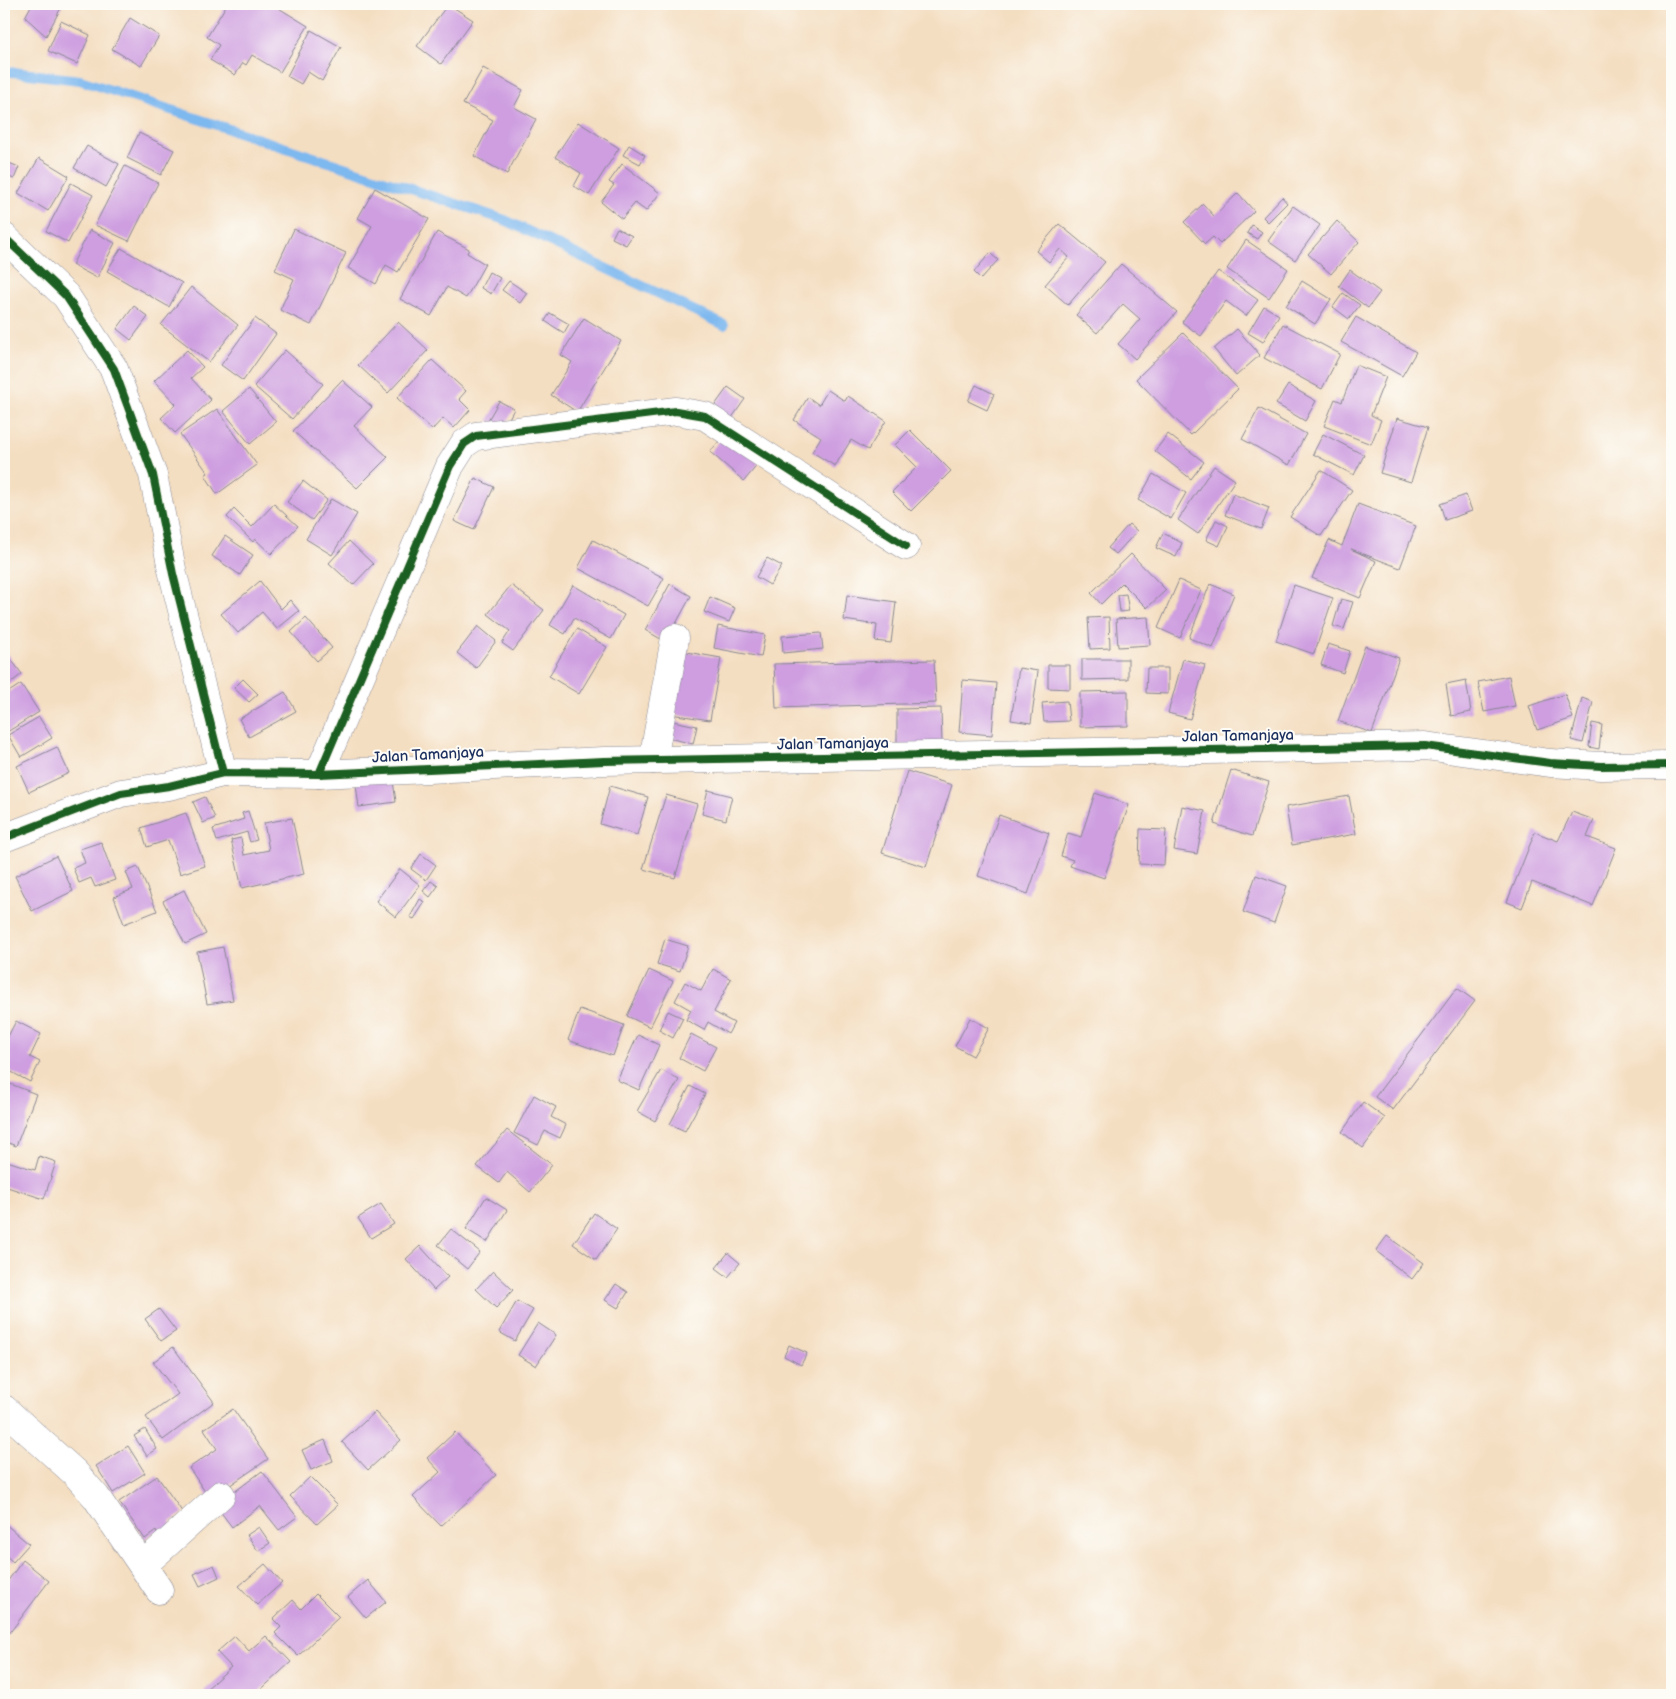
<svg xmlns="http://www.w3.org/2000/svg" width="1676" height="1699" viewBox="0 0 1676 1699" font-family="'Balsamiq Sans',sans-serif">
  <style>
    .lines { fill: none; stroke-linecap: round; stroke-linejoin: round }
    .stream { stroke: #7db8ef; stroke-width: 10 }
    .building { fill: #ce9ee0 }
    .minor-casing { stroke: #888690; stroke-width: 29 }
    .minor { stroke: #fff; stroke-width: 28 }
    .cycleway-casing { stroke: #fdfcf7; stroke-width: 11 }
    .cycleway { stroke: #1b5e20; stroke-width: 8 }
    .labels { text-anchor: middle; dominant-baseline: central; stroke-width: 4; stroke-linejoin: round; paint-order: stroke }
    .street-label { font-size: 15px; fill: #1b2f5e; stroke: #fdfcf7 }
  </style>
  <rect width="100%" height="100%" fill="#fdfcf7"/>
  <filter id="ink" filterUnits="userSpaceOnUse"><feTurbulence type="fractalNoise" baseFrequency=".02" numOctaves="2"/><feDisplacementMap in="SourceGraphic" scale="10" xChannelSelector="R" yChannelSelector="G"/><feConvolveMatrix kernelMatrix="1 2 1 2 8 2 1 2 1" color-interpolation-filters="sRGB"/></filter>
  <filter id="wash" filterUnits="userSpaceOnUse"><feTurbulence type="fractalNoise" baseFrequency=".0096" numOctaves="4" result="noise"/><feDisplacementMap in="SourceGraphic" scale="20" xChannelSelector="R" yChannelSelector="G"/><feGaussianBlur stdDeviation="1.12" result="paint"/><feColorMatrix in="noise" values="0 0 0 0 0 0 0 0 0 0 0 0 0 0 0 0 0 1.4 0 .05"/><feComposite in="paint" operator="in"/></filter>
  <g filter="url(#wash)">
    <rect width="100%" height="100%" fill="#f4dec1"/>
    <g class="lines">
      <!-- stream -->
      <polyline class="stream" points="4,71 80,80 505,220 724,325"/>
    </g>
    <g id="blocks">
      <!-- building -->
      <g class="building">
        <polygon points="32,4 63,4 46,36 25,17"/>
        <polygon points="227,4 272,4 308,26 280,72 252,55 246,65 243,63 235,75 210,60 219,45 207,37"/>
        <polygon points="448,4 473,20 441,64 417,46"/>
        <polygon points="130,18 159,36 141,66 112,49"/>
        <polygon points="61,21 90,35 77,64 48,51"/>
        <polygon points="311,30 341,47 322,81 308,72 301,84 287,76"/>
        <polygon points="483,68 523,90 514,107 536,119 507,174 474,156 493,120 463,104"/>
        <polygon points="578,122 619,148 589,195 574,186 581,173 555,157"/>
        <polygon points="139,133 174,150 161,175 127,158"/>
        <polygon points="629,145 645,155 640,164 623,155"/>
        <polygon points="87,146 119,164 106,187 74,168"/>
        <polygon points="39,158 69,176 48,211 18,193"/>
        <polygon points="4,161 19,167 14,179 4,175"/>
        <polygon points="622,164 660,193 646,211 635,203 622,219 601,202 614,185 609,182"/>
        <polygon points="125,166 158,183 129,241 95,225"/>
        <polygon points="71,183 93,195 68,243 46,231"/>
        <polygon points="375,188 429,219 398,272 386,265 376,284 348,268 372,226 358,218"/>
        <polygon points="1238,193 1254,211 1220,244 1213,237 1205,244 1184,222 1203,204 1214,216"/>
        <polygon points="1282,197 1287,203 1268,222 1263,217"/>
        <polygon points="1293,206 1320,225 1295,260 1268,241"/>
        <polygon points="1337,221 1359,242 1331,274 1308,254"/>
        <polygon points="1059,224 1105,262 1068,305 1045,285 1069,257 1060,249 1049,262 1036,251"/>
        <polygon points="1252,225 1262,232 1257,239 1247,233"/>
        <polygon points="617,228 632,236 626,245 612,238"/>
        <polygon points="294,229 346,253 311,325 280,310 294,279 275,270"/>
        <polygon points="90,230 115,243 97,278 72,265"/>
        <polygon points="437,232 469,249 467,253 485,264 466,298 447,287 431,316 400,299"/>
        <polygon points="1246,240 1288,269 1269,298 1227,269"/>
        <polygon points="121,248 182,283 169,307 107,271"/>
        <polygon points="990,253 998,260 981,279 974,272"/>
        <polygon points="1121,264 1177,312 1135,359 1118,344 1140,319 1123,304 1097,333 1076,315"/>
        <polygon points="1350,270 1380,292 1368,308 1339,286"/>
        <polygon points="1218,271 1258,300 1246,316 1226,301 1201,336 1182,322"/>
        <polygon points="489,272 500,278 491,294 481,288"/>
        <polygon points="509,281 527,293 520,303 502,290"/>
        <polygon points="1302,281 1331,299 1315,324 1286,306"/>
        <polygon points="191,287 238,325 209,362 161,325"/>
        <polygon points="1343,293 1360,305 1349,319 1333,307"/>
        <polygon points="134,306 148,317 131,340 117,329"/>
        <polygon points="1264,306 1279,315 1263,342 1248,333"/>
        <polygon points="550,313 569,324 564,333 545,321"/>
        <polygon points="1356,317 1416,352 1402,376 1341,342"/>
        <polygon points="255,318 276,334 243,381 221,365"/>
        <polygon points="584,318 621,341 577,412 551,395 572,362 561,355"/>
        <polygon points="398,322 428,350 388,393 358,365"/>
        <polygon points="1283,324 1340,354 1322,389 1264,358"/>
        <polygon points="1237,329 1260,355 1236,376 1214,349"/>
        <polygon points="1183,333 1238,389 1191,435 1136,379"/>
        <polygon points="187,350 203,367 191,378 211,400 175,433 161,418 176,404 154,381"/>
        <polygon points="285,350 323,384 292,419 254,386"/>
        <polygon points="432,360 466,391 459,399 470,410 454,428 443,418 432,430 397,398"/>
        <polygon points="1356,365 1386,377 1371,415 1381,420 1371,444 1324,426 1335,399 1342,402"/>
        <polygon points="342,380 372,407 354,426 388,457 357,488 293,431"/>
        <polygon points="976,385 994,394 987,410 968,401"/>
        <polygon points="1288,385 1316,401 1305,421 1276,404"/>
        <polygon points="728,387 745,399 727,425 710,412"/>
        <polygon points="249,389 276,422 250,444 223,411"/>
        <polygon points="828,390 845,401 848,396 886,421 868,450 851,440 835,466 812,452 821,437 794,420 808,397 819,405"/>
        <polygon points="499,401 514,409 504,428 488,420"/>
        <polygon points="1259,408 1306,434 1289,465 1242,439"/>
        <polygon points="217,409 257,465 217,494 205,475 208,473 180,434"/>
        <polygon points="1397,418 1428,427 1411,482 1380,473"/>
        <polygon points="910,430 951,471 911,511 892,492 917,467 895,445"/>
        <polygon points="725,434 759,463 744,481 710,452"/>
        <polygon points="1168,434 1204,462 1191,479 1155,451"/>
        <polygon points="1323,434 1364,455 1354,475 1313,454"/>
        <polygon points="1214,466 1235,480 1198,534 1178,520"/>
        <polygon points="1321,470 1352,490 1321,536 1290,517"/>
        <polygon points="1153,474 1186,493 1171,519 1138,500"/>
        <polygon points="475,478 494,487 474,530 454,521"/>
        <polygon points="303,481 327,500 312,520 287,502"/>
        <polygon points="1233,494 1269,508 1261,529 1225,515"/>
        <polygon points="1466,495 1472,511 1445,520 1440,504"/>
        <polygon points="331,499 357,514 332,555 306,539"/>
        <polygon points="274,504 298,526 271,554 255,539 253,542 227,517 234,509 252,527"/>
        <polygon points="1358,504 1416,526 1400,568 1351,549 1376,561 1360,598 1312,578 1329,540 1342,546"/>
        <polygon points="1216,520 1228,526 1219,546 1206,540"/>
        <polygon points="1129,524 1137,531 1116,554 1108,548"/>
        <polygon points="1163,533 1182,543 1176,557 1156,548"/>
        <polygon points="225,536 253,555 240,575 212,556"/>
        <polygon points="593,540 664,578 648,606 578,568"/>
        <polygon points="349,541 373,564 353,585 329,563"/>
        <polygon points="1131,554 1166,590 1147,608 1122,583 1101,604 1091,593"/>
        <polygon points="767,558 782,566 770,585 756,577"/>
        <polygon points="1179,580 1201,590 1180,638 1158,628"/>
        <polygon points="260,581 281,609 290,600 299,611 277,629 262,612 238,633 221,614"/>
        <polygon points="670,584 691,596 666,642 645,630"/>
        <polygon points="1210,584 1234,594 1213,648 1189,638"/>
        <polygon points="511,585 544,610 513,651 502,643 510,631 488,614"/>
        <polygon points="573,585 624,615 611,639 574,618 565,634 550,625"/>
        <polygon points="1294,585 1333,598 1314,654 1276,641"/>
        <polygon points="1126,594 1129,611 1120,612 1118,595"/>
        <polygon points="847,595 896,602 891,643 875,641 877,625 844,620"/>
        <polygon points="710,597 735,608 729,622 704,612"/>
        <polygon points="1341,599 1353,602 1344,629 1333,626"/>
        <polygon points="1109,617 1110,648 1090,649 1088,618"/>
        <polygon points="1148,617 1150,645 1118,647 1116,619"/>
        <polygon points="306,618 332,648 317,661 291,632"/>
        <polygon points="478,626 496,641 476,668 457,653"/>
        <polygon points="718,626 765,635 761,657 714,648"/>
        <polygon points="577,629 607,647 579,694 549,676"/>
        <polygon points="821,633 823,649 783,653 782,636"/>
        <polygon points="1328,644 1350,651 1343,673 1321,665"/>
        <polygon points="1365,646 1399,658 1372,733 1338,721"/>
        <polygon points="4,650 22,674 4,688"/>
        <polygon points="681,651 721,658 710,720 670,714"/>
        <polygon points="1082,659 1128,659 1128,679 1082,680"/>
        <polygon points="1183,659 1205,665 1190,719 1168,713"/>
        <polygon points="934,660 936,703 776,708 774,664"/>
        <polygon points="1048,665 1070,665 1070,689 1048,688"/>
        <polygon points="1019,668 1038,671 1031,723 1011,720"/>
        <polygon points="1147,668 1168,668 1168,694 1146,693"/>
        <polygon points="1509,676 1515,706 1484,712 1478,682"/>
        <polygon points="243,679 258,694 249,702 234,688"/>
        <polygon points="963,680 996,683 992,735 959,732"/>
        <polygon points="1466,680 1471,712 1451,716 1446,684"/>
        <polygon points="21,684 39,712 7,732 4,726 4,695"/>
        <polygon points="1128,691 1128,726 1080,727 1080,692"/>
        <polygon points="285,692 296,711 249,737 239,719"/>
        <polygon points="1565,694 1573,718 1537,730 1529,706"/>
        <polygon points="1582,698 1593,702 1583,743 1571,740"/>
        <polygon points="1067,701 1069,721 1044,722 1042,703"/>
        <polygon points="941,708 942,745 897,746 897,709"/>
        <polygon points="39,717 52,738 21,757 8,735"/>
        <polygon points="673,721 697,726 693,744 669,738"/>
        <polygon points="1592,723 1602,725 1599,749 1589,747"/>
        <polygon points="57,747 69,773 29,792 17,766"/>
        <polygon points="1231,770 1269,782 1252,836 1214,824"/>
        <polygon points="907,771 952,785 926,867 882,853"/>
        <polygon points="392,774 396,802 359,807 355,778"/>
        <polygon points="610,786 648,797 637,835 600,824"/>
        <polygon points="708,790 732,796 726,820 702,814"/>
        <polygon points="1095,793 1129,805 1104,878 1070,866 1073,860 1061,856 1068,833 1081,837"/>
        <polygon points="666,795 697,804 675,878 643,869"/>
        <polygon points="1349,796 1356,834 1292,845 1286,807"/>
        <polygon points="205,797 215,818 203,823 193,802"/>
        <polygon points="1182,806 1205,811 1197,854 1174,850"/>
        <polygon points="248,811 257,840 250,842 247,832 217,841 213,829 244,819 242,813"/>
        <polygon points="1572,812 1594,820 1587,837 1616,848 1593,906 1532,882 1522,908 1507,902 1535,832 1558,841"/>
        <polygon points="186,813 205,866 180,874 168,840 147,847 141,828"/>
        <polygon points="999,815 1049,833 1028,894 978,876"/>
        <polygon points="292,818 304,874 242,888 231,840 241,838 244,855 269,850 264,823"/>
        <polygon points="1140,829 1166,830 1164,865 1139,864"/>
        <polygon points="101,842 115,880 95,887 91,878 79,883 73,868 85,863 80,849"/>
        <polygon points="421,854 436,865 426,880 411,869"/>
        <polygon points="56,856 73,891 32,911 15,876"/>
        <polygon points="138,867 157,911 124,924 114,897 133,889 126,872"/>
        <polygon points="400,869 420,885 396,917 376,901"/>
        <polygon points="1256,875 1287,886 1274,923 1243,912"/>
        <polygon points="431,881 438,886 430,897 423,891"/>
        <polygon points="184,890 206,934 185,944 163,901"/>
        <polygon points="420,899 425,902 414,919 410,917"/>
        <polygon points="665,939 688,946 680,971 657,964"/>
        <polygon points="223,947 233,1000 207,1004 197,952"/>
        <polygon points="713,969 731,979 714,1012 734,1023 728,1034 708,1022 704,1030 686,1020 691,1010 675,1001 685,982 701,991"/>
        <polygon points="649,970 673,981 650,1027 627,1016"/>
        <polygon points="1457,988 1475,1001 1393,1110 1375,1097"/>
        <polygon points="580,1009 624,1025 613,1056 568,1040"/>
        <polygon points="668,1011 683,1018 673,1038 659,1030"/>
        <polygon points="970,1018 989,1028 973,1056 955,1046"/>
        <polygon points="16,1021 41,1034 30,1057 40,1062 30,1082 4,1068 4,1044"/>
        <polygon points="691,1034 716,1047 703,1071 679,1058"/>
        <polygon points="638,1035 659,1045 639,1090 617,1080"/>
        <polygon points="661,1070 679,1080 655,1121 637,1111"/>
        <polygon points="8,1083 36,1094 16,1146 4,1141 4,1094"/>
        <polygon points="690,1086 705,1094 685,1131 670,1124"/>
        <polygon points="534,1095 556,1107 551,1117 566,1125 560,1138 545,1131 538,1145 514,1133"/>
        <polygon points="1363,1102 1385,1118 1363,1148 1342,1132"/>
        <polygon points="507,1130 552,1165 530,1192 507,1172 499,1183 477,1166"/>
        <polygon points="39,1156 56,1162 44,1199 4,1186 4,1160 35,1170"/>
        <polygon points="486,1197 507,1210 487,1242 466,1229"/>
        <polygon points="381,1204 394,1224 371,1238 358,1218"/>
        <polygon points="594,1213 617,1229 596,1260 573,1244"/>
        <polygon points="451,1229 480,1252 467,1269 438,1245"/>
        <polygon points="1387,1236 1424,1263 1412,1279 1376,1251"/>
        <polygon points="420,1246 448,1277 434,1290 406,1259"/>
        <polygon points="728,1253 740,1263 728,1277 716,1268"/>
        <polygon points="493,1271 513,1290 496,1308 476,1289"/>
        <polygon points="616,1284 628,1292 618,1308 605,1300"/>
        <polygon points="517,1301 533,1310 515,1341 499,1332"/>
        <polygon points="159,1309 176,1331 161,1341 145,1319"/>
        <polygon points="538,1323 556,1335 536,1366 518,1355"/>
        <polygon points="789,1345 807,1353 801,1365 784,1356"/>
        <polygon points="173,1347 214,1402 163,1440 146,1417 178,1394 153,1362"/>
        <polygon points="233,1409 268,1459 210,1499 189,1468 217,1449 204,1429"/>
        <polygon points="375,1412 401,1440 368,1470 342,1442"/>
        <polygon points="145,1429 157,1449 147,1456 134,1436"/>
        <polygon points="455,1432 496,1475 441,1526 413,1497 440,1472 427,1458"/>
        <polygon points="325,1440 333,1461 311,1470 302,1450"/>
        <polygon points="128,1446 145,1473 113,1493 96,1466"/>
        <polygon points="262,1471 297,1517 279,1530 260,1506 232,1527 216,1506"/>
        <polygon points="157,1476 183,1513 170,1522 174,1532 159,1539 156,1531 145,1539 119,1502"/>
        <polygon points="310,1477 338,1505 317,1524 290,1496"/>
        <polygon points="4,1523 29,1544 13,1562 4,1554"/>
        <polygon points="259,1527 270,1543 258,1551 247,1535"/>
        <polygon points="23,1560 49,1581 8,1635 4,1631 4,1586"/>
        <polygon points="265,1564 282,1583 257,1605 239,1586"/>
        <polygon points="214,1565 219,1577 200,1586 194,1574"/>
        <polygon points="368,1580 386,1602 366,1618 348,1597"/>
        <polygon points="316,1594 339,1617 298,1656 275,1633 281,1627 273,1619 293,1600 301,1609"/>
        <polygon points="235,1636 249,1651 266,1636 291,1662 255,1695 207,1695 204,1691 231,1667 217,1652"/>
      </g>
    </g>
  </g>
  <g filter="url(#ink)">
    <use href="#blocks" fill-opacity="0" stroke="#888690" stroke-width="1"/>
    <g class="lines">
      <defs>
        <g id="minor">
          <polyline points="4,237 66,296 114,369 153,475 173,574 223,773"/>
          <polyline points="653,760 675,638"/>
          <polyline points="319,774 450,466 464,444 476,436 676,411 705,416 906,546"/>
          <polyline points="4,838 121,793 169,786 223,773 319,774 604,761 1425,746 1550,763 1601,766 1672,765"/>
          <polyline points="4,1409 75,1473 96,1497 159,1590"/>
          <polyline points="143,1565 221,1495"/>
        </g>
      </defs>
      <!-- minor casing -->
      <use href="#minor" class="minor-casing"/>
      <!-- minor -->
      <use href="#minor" class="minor"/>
      <defs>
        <g id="cycleway">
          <polyline points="4,237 66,296 114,369 153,475 173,574 223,773"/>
          <polyline points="319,774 450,466 464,444 476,436 676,411 705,416 906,546"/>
          <polyline points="4,838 121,793 169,786 223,773 319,774 604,761 1425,746 1550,763 1601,766 1672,765"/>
        </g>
      </defs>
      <!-- cycleway casing -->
      <use href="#cycleway" class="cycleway-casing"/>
      <!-- cycleway -->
      <use href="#cycleway" class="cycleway"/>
    </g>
  </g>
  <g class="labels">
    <!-- street labels -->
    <g class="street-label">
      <text transform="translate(1238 736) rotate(-1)">Jalan Tamanjaya</text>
      <text transform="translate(833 744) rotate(-1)">Jalan Tamanjaya</text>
      <text transform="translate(428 755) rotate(-3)">Jalan Tamanjaya</text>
    </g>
  </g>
  <!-- margin -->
  <rect width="1676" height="1699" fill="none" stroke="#fdfcf7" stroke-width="20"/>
</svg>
